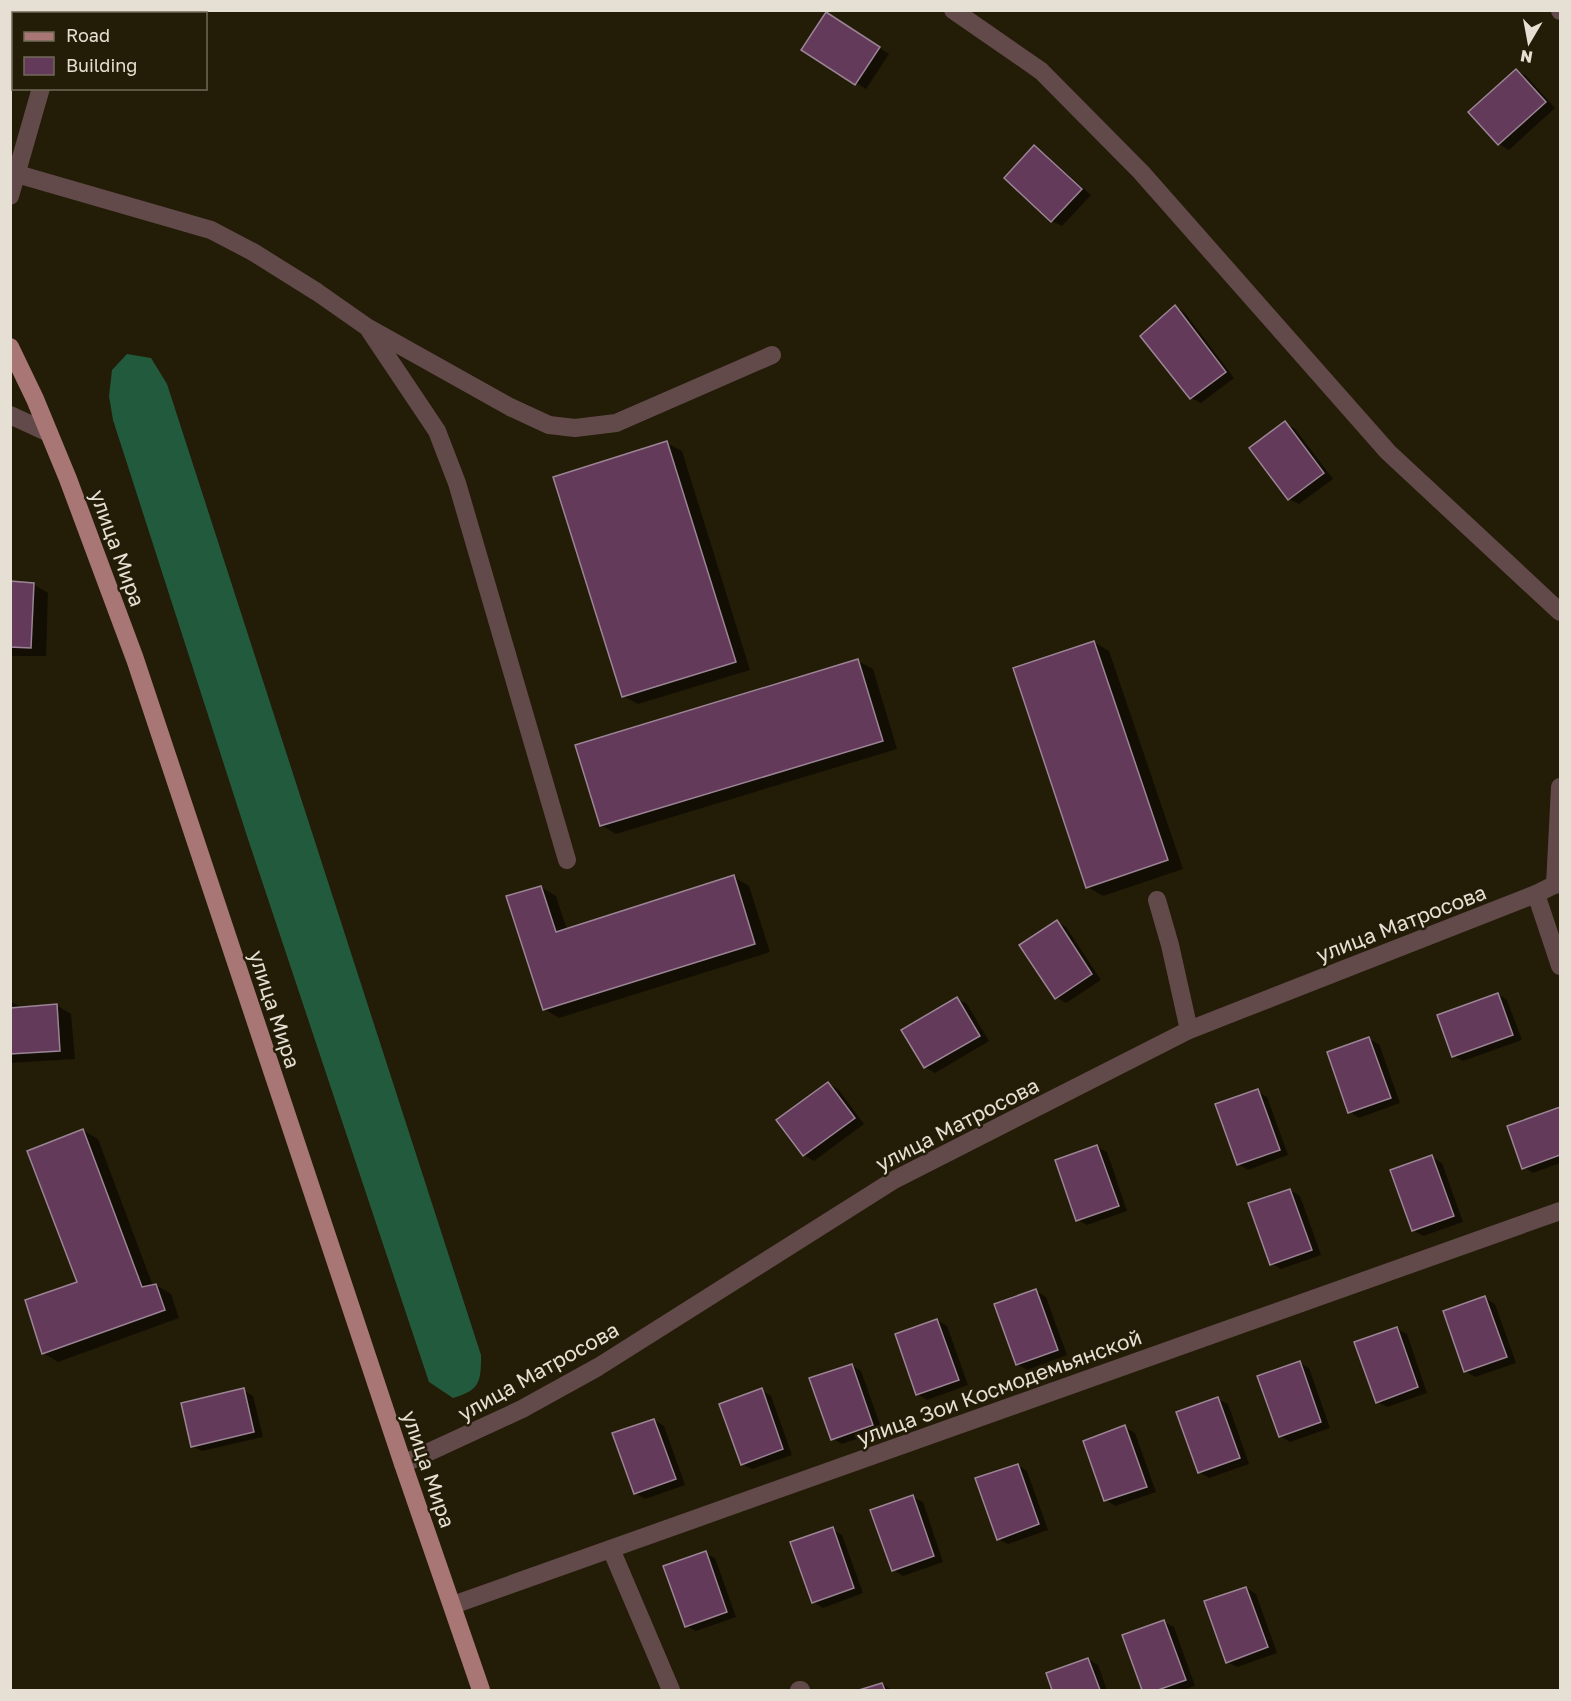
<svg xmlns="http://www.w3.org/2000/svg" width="1571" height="1701" viewBox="0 0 1571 1701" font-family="'Golos Text',sans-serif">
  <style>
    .forest { fill: #225a3e }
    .shadow { fill: #0007 }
    .building { fill: #643a5a; stroke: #9b8495; stroke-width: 1.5 }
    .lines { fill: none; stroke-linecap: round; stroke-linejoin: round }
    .minor { stroke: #634a4a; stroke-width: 18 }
    .major { stroke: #a97676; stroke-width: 18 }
    .labels { text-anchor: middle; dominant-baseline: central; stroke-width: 5; stroke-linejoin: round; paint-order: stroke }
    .street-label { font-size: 21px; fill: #e5e0d3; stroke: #231c07 }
  </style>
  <rect width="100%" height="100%" fill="#231c07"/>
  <!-- forest -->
  <path class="forest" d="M127,354L151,358L167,384L481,1355C481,1382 480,1390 453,1398L429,1382L247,836L113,420L109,396L112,370Z"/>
  <!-- shadow -->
  <g class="shadow">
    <polygon points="836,20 889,54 866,89 803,50"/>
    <polygon points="1516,70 1526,76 1555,108 1509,150 1499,144 1470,112"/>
    <polygon points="1035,147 1044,153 1091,195 1062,226 1052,221 1006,178"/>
    <polygon points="1176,307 1185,313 1234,378 1201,403 1191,398"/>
    <polygon points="1285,423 1295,429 1333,479 1299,504 1289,499"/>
    <polygon points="667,443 682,451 750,670 638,704 623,696"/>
    <polygon points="10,583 33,584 48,593 46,656 10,656"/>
    <polygon points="1094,642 1109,651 1183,869 1103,896 1088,887"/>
    <polygon points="858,661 873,669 897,749 616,834 601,825"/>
    <polygon points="734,877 749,886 770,952 559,1018 544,1009 541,887 556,896 567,930"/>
    <polygon points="1057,922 1066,927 1101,980 1066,1003 1056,997"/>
    <polygon points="1498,994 1507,1000 1522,1040 1463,1061 1453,1056"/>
    <polygon points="957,999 967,1004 989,1041 935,1073 925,1067 903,1030"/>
    <polygon points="10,1001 21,1007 56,1005 71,1014 75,1059 10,1063"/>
    <polygon points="1369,1039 1379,1044 1400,1103 1359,1118 1350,1112"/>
    <polygon points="828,1084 838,1089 864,1124 814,1161 804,1155"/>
    <polygon points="1257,1091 1267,1097 1288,1155 1248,1170 1238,1164"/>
    <polygon points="1560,1108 1560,1163 1533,1173 1524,1167 1509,1127"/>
    <polygon points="83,1130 98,1139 153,1286 156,1285 171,1294 179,1318 58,1362 43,1353 79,1283"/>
    <polygon points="1097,1147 1107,1152 1127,1211 1087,1225 1078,1220"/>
    <polygon points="1432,1157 1442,1163 1463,1222 1423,1236 1413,1230"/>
    <polygon points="1290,1190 1300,1196 1321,1255 1281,1269 1271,1263"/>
    <polygon points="1036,1291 1046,1297 1067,1355 1027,1370 1017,1364"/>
    <polygon points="1485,1298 1495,1304 1516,1363 1475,1377 1465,1371"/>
    <polygon points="937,1320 947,1326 968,1385 927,1400 917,1394"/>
    <polygon points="1397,1329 1407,1334 1427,1393 1387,1407 1377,1402"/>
    <polygon points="1300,1363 1309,1368 1330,1428 1290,1442 1280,1436"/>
    <polygon points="851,1365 861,1371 882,1430 842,1444 832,1438"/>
    <polygon points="243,1390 253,1396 263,1437 202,1451 192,1446"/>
    <polygon points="761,1390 771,1396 792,1455 752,1469 742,1464"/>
    <polygon points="1218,1399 1228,1404 1249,1464 1209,1478 1199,1472"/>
    <polygon points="654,1420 664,1426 685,1485 645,1499 635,1493"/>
    <polygon points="1125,1427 1135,1433 1156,1492 1115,1506 1106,1500"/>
    <polygon points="1018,1465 1027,1471 1048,1530 1008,1544 998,1539"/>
    <polygon points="913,1497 923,1502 943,1562 903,1576 893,1570"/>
    <polygon points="832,1529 842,1535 863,1593 823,1608 813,1602"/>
    <polygon points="705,1553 715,1558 736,1617 696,1631 686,1626"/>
    <polygon points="1246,1588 1256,1594 1277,1653 1237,1667 1227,1662"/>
    <polygon points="1164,1622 1174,1627 1195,1686 1182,1690 1143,1690 1124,1635"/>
    <polygon points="1088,1659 1098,1665 1107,1690 1054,1690 1048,1674"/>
    <polygon points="882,1684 892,1690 864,1690"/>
  </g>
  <!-- building -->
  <g class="building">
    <polygon points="826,12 880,47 855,85 801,50"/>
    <polygon points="1516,69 1546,102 1498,145 1468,112"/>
    <polygon points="1034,145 1082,189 1051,222 1004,178"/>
    <polygon points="1175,305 1226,372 1190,399 1140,336"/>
    <polygon points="1285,421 1324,473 1288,500 1249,448"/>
    <polygon points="667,441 736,662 622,697 553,477"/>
    <polygon points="10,581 34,583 31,648 10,647"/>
    <polygon points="1094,641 1168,860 1086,888 1013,668"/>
    <polygon points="858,659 883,741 600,826 575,745"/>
    <polygon points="734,875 755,944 543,1010 506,896 541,886 556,932"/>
    <polygon points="1057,920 1092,974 1055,999 1019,945"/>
    <polygon points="1498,993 1513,1035 1452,1057 1437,1015"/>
    <polygon points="957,997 980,1036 924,1068 901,1030"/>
    <polygon points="57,1004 60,1051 10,1054 10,1008"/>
    <polygon points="1369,1037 1391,1098 1348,1113 1327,1052"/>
    <polygon points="828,1082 855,1118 803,1156 776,1120"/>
    <polygon points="1258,1089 1280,1150 1237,1165 1215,1104"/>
    <polygon points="1560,1107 1560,1155 1522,1169 1507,1126"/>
    <polygon points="83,1129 142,1287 156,1284 165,1310 42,1354 25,1300 77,1282 27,1151"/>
    <polygon points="1097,1145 1119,1206 1076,1221 1055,1160"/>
    <polygon points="1432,1155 1454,1216 1412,1231 1390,1170"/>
    <polygon points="1290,1189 1312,1250 1270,1265 1248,1203"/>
    <polygon points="1036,1289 1058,1350 1016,1365 994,1304"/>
    <polygon points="1485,1296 1507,1357 1464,1372 1443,1311"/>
    <polygon points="937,1319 959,1380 916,1395 895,1334"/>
    <polygon points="1397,1327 1418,1387 1376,1403 1354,1342"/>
    <polygon points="1300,1361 1321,1422 1279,1437 1257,1376"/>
    <polygon points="852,1364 873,1425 831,1440 809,1378"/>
    <polygon points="244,1388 254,1432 191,1447 181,1403"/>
    <polygon points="762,1388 783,1449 741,1465 719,1404"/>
    <polygon points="1218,1397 1240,1458 1198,1473 1176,1412"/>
    <polygon points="654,1419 676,1479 634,1494 612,1433"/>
    <polygon points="1125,1425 1147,1487 1104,1501 1083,1441"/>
    <polygon points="1018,1464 1039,1524 997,1540 975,1478"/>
    <polygon points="913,1495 934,1556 892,1571 870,1510"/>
    <polygon points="833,1527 854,1588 812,1603 790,1542"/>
    <polygon points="706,1551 727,1612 685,1627 663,1566"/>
    <polygon points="1246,1587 1268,1647 1226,1663 1204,1601"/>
    <polygon points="1164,1620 1186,1680 1158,1690 1142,1690 1122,1635"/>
    <polygon points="1088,1658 1100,1690 1052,1690 1046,1673"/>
    <polygon points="882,1683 885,1690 859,1690"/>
  </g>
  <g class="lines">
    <!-- minor -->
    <g class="minor">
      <polyline points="953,10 1041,71 1141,172 1388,452 1560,612"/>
      <polyline points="1560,10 1560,11"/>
      <polyline points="62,14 63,10"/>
      <polyline points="17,174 211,230 253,252 317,292 367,327 510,407 549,425 575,428 616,423 772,355"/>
      <polyline points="10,196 41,88"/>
      <polyline points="370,331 437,431 457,483 567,860"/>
      <polyline points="10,415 49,433"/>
      <polyline points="1555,885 1560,787"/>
      <polyline points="1536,894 1560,966"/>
      <polyline points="1157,900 1170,945 1189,1030"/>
      <polyline points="403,1464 522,1409 598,1367 894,1180 1189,1030 1536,894 1560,882"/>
      <polyline points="611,1549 671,1690"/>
      <polyline points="453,1605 1560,1211"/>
      <polyline points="799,1690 801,1690"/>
    </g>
    <!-- major -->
    <polyline class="major" points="10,347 35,399 68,479 135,659 403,1464 481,1690"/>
  </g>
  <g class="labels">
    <!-- street labels -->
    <g class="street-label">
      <text transform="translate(118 548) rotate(70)">улица Мира</text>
      <text transform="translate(1401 923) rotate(-21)">улица Матросова</text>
      <text transform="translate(275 1009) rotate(72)">улица Мира</text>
      <text transform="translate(957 1124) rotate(-27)">улица Матросова</text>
      <text transform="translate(538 1371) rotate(-29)">улица Матросова</text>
      <text transform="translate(999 1387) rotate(-20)">улица Зои Космодемьянской</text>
      <text transform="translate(429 1469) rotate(71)">улица Мира</text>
    </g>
  </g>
  <!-- border -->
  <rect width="1571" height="1701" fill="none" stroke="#e5e0d3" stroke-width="24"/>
  <!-- legend -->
  <rect x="12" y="12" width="195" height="78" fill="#231c07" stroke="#716a59" stroke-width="1.5"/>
  <rect x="24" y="32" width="30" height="9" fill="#a97676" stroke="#716a59" stroke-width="1.5"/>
  <text x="66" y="42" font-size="18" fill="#e5e0d3">Road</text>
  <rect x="24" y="57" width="30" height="18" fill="#643a5a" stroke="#716a59" stroke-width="1.5"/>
  <text x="66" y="72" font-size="18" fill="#e5e0d3">Building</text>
  <!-- north arrow -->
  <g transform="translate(1529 42) rotate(190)" stroke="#231c07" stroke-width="4.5" paint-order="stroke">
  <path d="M0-4.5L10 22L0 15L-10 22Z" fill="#e5e0d3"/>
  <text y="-9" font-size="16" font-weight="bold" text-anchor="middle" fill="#e5e0d3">N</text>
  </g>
</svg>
